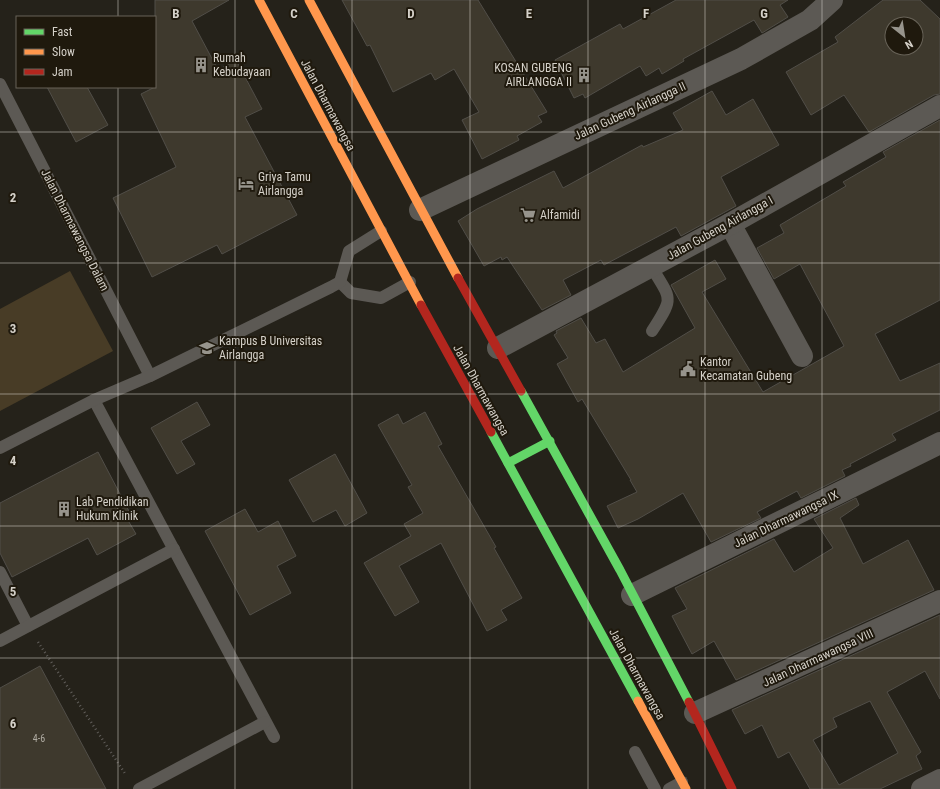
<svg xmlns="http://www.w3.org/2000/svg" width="940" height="789" viewBox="0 0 940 789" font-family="'Roboto Condensed',sans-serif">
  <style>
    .green { fill: #483c26 }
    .building { fill: #3e392d; stroke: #514e48; fill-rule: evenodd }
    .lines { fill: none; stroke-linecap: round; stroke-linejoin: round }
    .path { stroke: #615e5a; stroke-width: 2.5; stroke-dasharray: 1 3; stroke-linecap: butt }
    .lane { stroke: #5c5954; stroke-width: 12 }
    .street { stroke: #5c5954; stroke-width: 22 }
    .fast { stroke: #63d668; stroke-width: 9 }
    .slow { stroke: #ff974d; stroke-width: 9 }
    .jam { stroke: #b3261e; stroke-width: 9 }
    .grid { fill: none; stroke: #d5d1c9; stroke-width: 1; stroke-opacity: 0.55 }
    .labels { text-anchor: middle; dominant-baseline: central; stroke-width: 4; stroke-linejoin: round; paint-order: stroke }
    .number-label { font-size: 10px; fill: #afaba2 }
    .poi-label { font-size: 12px; fill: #d5d1c9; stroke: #1f190d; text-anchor: start }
    .street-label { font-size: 12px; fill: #d5d1c9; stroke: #1f190d }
    .grid-label { font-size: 13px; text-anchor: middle; font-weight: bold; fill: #d5d1c9; stroke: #1f190d; stroke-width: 4; stroke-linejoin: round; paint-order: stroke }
  </style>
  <rect width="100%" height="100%" fill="#25221a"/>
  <!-- green -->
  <polygon class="green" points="70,271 113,351 0,411 0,309"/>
  <!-- building -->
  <g class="building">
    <polygon points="155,0 229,0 192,21 218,70 236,60 262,109 245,117 297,215 222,254 217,245 152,277 113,198 176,167 141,94 155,87"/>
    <polygon points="342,0 478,0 547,112 538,116 542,122 517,136 519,140 482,159 462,120 479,112 454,69 435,80 431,73 393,92 370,45 367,46"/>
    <polygon points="676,0 788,0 780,5 788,17 762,33 754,20 683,59 684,61 662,74 659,68 646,76 640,66 585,98 583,94 574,98 555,60 620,24 623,29"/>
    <path d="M883,0H920L940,19V94L934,95L869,132L844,95L811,115L786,72L838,42L835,37ZM892,24H916V48H892Z"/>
    <polygon points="47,87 87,87 108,125 76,142"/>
    <polygon points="712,91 726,115 753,99 779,145 721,177 736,206 681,236 676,227 604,265 601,260 563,280 571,295 542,310 507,257 502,260 501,257 484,266 458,221 477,209 554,171 563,188 642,145 643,147 683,130 673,113"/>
    <polygon points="940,120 940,300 875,334 900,381 940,363 940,410 892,434 896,440 850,464 851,466 842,470 845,476 801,498 797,491 757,512 761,518 711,542 683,493 638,519 618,528 607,506 637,492 630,480 631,480 582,399 578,402 557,364 568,358 554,335 557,333 556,331 581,318 596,343 605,339 623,372 695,328 671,285 715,260 726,279 702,292 763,392 844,346 800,264 774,279 757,248 784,233 780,225 846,186 843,182 886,157 883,152"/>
    <polygon points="197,402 210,425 181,441 195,464 177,474 151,428"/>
    <polygon points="425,412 442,444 438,446 496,547 494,548 522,598 501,610 507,620 487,631 441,543 399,566 419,602 395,616 364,563 411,536 404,524 423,513 408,487 412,485 378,425 398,414 403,424"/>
    <polygon points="98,452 131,515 126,517 136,534 97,555 88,538 12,577 0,553 0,503"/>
    <polygon points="335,454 367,513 345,526 336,510 313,522 289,480"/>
    <polygon points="856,498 859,505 840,518 863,564 908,540 934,590 736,680 714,641 692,654 672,616 687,609 675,588 774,539 794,572 833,548 814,519"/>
    <polygon points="245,509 258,532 278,521 296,556 277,566 291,593 250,615 205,531"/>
    <path d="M940,615V699L925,671L887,692L921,752L916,756L922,769L880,789H810L789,752L778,758L762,725L745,734L732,710ZM870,701L898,753L839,785L813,740L837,727L833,718Z"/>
    <polygon points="40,666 106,789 0,789 0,688"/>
  </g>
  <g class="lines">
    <!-- path -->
    <polyline class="path" points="38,642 126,775"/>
    <!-- lane -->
    <g class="lane">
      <polyline points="0,84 150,376"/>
      <path d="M651,266C671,300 675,296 652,331"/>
      <polyline points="340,282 351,293 381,298 410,282"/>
      <polyline points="94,400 274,737"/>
      <polyline points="0,448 94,400 150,376 331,287 340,282 349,251 381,231"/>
      <polyline points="0,572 28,626"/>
      <polyline points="0,641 174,549"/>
      <polyline points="635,752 655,789"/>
      <polyline points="139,789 265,722"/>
      <polyline points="669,789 682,782"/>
    </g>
    <!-- street -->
    <g class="street">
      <polyline points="420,210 741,59 810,20 832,0"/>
      <polyline points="730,224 802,356"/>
      <polyline points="498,348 730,224 940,106"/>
      <polyline points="632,595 940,443"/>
      <polyline points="695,713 940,601"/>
      <polyline points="922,789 940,780"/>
    </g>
    <!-- fast -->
    <g class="fast">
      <polyline points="521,391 620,570 689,702"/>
      <polyline points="491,432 638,701"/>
      <polyline points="508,463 550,441"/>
    </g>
    <!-- slow -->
    <g class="slow">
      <polyline points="259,0 421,305"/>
      <polyline points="309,0 458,278"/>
      <polyline points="638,701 686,789"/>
    </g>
    <!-- jam -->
    <g class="jam">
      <polyline points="458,278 521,391"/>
      <polyline points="421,305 491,432"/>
      <polyline points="689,702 732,789"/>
    </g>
  </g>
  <!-- grid -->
  <path class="grid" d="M118,0V17M235,0V789M352,0V789M470,0V789M588,0V789M705,0V789M822,0V789M118,87V789M0,132H940M0,263H940M0,394H940M0,526H940M0,658H940"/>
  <!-- icons -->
  <defs>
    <symbol id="building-bare" viewBox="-9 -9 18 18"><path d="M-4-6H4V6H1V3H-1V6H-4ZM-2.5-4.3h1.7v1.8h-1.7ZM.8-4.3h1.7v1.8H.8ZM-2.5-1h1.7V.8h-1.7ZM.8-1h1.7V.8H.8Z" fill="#97948c" stroke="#1f190d" stroke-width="2.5" paint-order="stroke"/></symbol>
    <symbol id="hotel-bare" viewBox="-9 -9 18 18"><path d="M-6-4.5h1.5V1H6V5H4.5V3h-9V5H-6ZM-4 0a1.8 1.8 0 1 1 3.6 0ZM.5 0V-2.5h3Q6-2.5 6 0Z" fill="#97948c" stroke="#1f190d" stroke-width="2.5" paint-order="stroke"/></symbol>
    <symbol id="supermarket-bare" viewBox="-9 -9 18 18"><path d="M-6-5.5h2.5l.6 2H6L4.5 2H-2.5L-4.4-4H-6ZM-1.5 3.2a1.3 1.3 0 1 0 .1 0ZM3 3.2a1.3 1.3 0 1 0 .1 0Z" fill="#97948c" stroke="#1f190d" stroke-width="2.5" paint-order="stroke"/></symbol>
    <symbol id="university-bare" viewBox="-9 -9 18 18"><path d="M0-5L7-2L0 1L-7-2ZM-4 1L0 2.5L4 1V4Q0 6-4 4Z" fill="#97948c" stroke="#1f190d" stroke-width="2.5" paint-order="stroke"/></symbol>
    <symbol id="civic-bare" viewBox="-9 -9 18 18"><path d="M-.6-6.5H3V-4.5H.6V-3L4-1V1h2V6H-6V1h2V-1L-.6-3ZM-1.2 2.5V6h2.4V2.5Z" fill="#97948c" stroke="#1f190d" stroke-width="2.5" paint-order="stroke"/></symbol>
  </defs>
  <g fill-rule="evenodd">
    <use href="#building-bare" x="190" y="54" width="22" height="22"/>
    <use href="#building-bare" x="573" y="64" width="22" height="22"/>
    <use href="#hotel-bare" x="235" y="173" width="22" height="22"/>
    <use href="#supermarket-bare" x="517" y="204" width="22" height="22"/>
    <use href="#university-bare" x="196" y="337" width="22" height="22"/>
    <use href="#civic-bare" x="677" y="358" width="22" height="22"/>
    <use href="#building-bare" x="53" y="498" width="22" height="22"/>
  </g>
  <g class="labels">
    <!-- number labels -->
    <g class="number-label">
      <text x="39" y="738">4-6</text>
    </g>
    <!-- poi labels -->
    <g class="poi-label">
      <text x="213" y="58">Rumah<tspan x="213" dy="14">Kebudayaan</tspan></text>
      <text x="572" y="68" text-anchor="end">KOSAN GUBENG<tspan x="572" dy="14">AIRLANGGA II</tspan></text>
      <text x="258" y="177">Griya Tamu<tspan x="258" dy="14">Airlangga</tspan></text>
      <text x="540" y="215">Alfamidi</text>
      <text x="219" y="341">Kampus B Universitas<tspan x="219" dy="14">Airlangga</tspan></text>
      <text x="700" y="362">Kantor<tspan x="700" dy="14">Kecamatan Gubeng</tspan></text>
      <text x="76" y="502">Lab Pendidikan<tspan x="76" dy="14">Hukum Klinik</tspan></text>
    </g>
    <!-- street labels -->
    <g class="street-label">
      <text transform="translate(328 105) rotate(62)">Jalan Dharmawangsa</text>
      <text transform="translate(630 111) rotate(-25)">Jalan Gubeng Airlangga II</text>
      <text transform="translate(720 228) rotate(-29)">Jalan Gubeng Airlangga I</text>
      <text transform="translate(75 230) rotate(63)">Jalan Dharmawangsa Dalam</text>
      <text transform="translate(481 390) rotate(61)">Jalan Dharmawangsa</text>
      <text transform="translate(786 519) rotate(-26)">Jalan Dharmawangsa IX</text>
      <text transform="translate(818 658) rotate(-25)">Jalan Dharmawangsa VIII</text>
      <text transform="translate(637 674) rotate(61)">Jalan Dharmawangsa</text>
    </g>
  </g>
  <g class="grid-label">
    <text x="176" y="18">B</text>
    <text x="294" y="18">C</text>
    <text x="411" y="18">D</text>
    <text x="529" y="18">E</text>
    <text x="646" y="18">F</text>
    <text x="764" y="18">G</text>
    <text x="13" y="202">2</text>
    <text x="13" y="333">3</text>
    <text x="13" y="465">4</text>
    <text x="13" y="596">5</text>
    <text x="13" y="728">6</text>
  </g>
  <!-- legend -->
  <rect x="16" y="16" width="140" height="72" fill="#1f190d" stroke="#686358"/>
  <rect x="24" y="29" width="20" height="6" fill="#63d668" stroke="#686358"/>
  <text x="52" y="36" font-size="12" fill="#d5d1c9">Fast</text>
  <rect x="24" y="49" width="20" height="6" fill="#ff974d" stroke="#686358"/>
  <text x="52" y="56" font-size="12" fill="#d5d1c9">Slow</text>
  <rect x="24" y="69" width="20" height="6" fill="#b3261e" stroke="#686358"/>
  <text x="52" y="76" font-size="12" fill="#d5d1c9">Jam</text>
  <!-- north arrow -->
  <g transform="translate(904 36) rotate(150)"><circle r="19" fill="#1f190d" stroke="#686358"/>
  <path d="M0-3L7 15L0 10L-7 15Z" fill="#97948c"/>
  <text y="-6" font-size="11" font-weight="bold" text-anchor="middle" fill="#d5d1c9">N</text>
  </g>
</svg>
